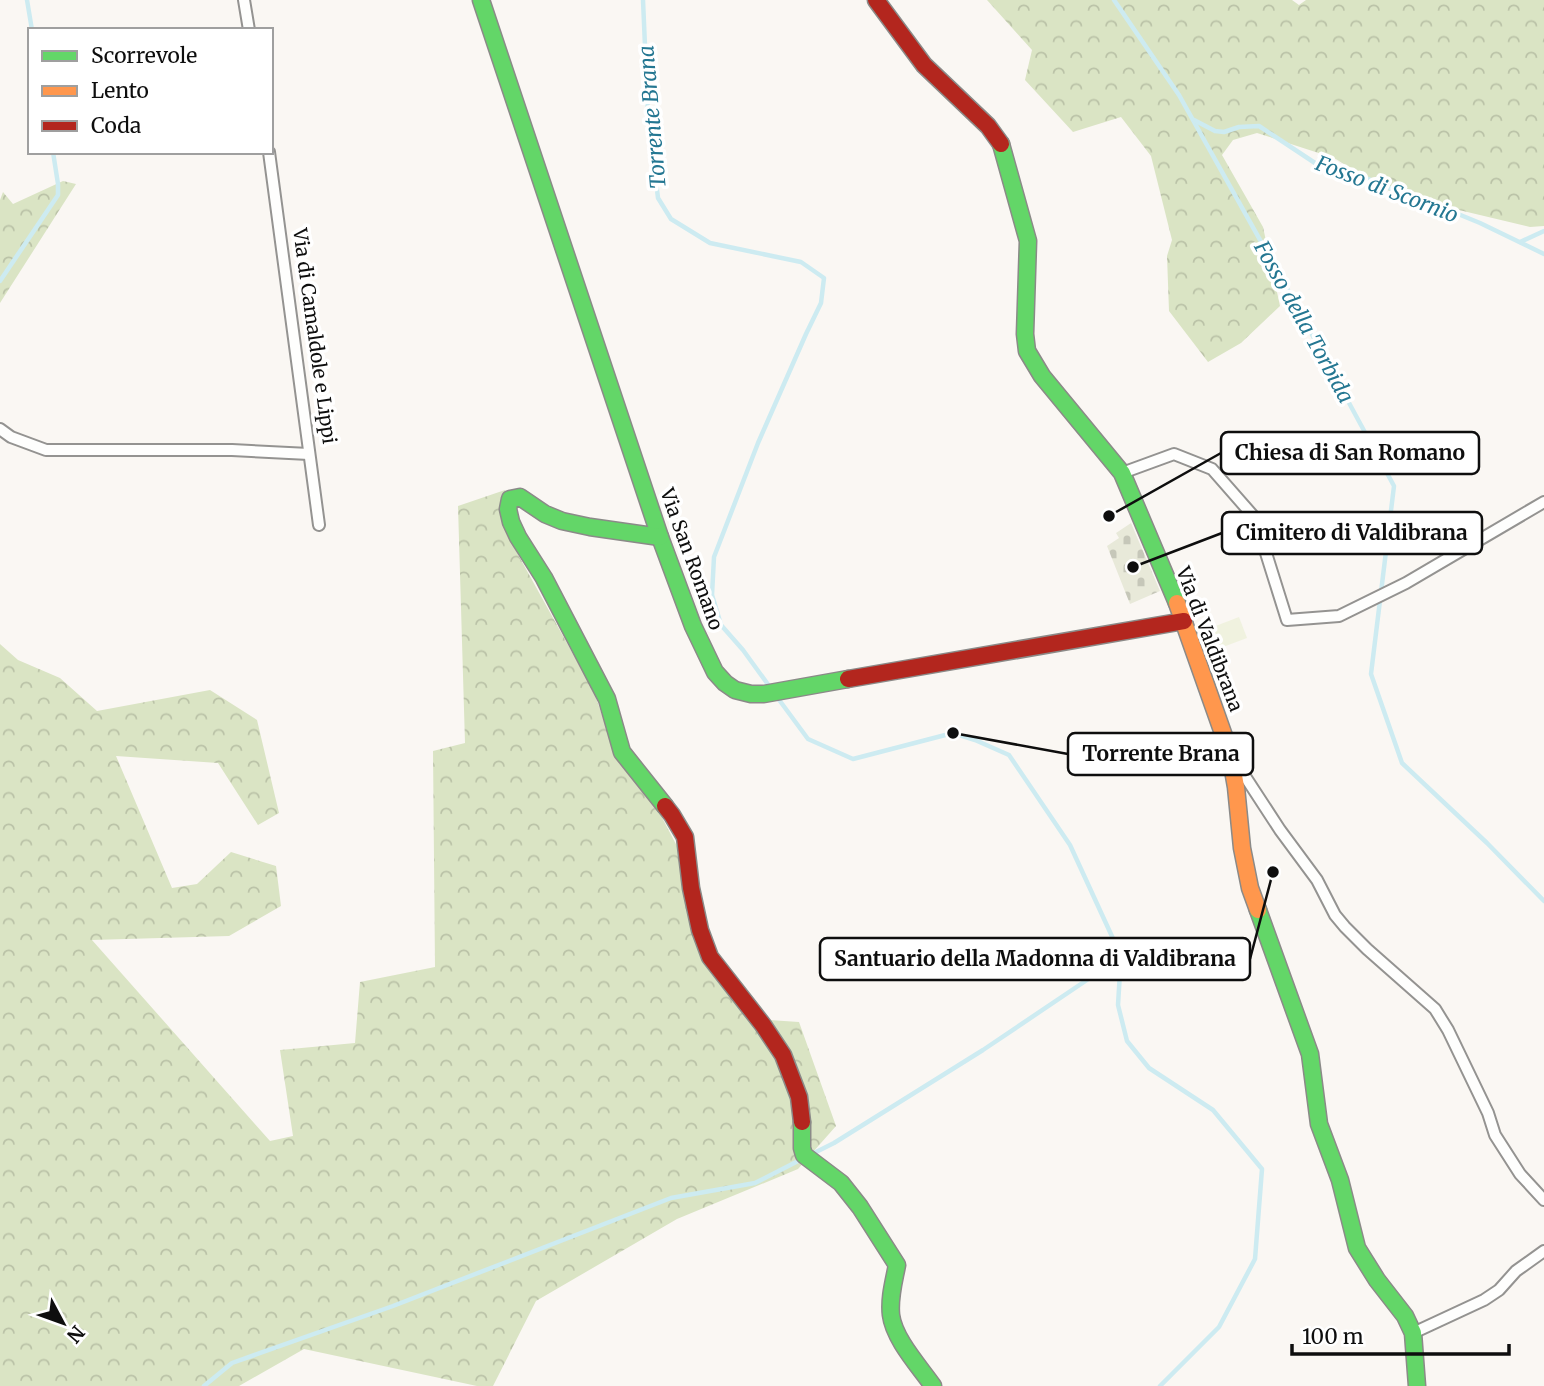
<svg xmlns="http://www.w3.org/2000/svg" width="1544" height="1386" viewBox="0 0 1544 1386" font-family="Merriweather,serif">
  <style>
    .forest { fill: url(#forest-crowns) }
    .cemetery { fill: url(#cemetery-stones) }
    .pitch { fill: #f0f2df }
    .lines { fill: none; stroke-linecap: round; stroke-linejoin: round }
    .stream { stroke: #cdebf1; stroke-width: 4.5 }
    .street-casing { stroke: #949391; stroke-width: 14 }
    .fast-casing { stroke: #8b8a88; stroke-width: 19 }
    .slow-casing { stroke: #8b8a88; stroke-width: 19 }
    .jam-casing { stroke: #8b8a88; stroke-width: 19 }
    .street { stroke: #fefefd; stroke-width: 10 }
    .fast { stroke: #63d668; stroke-width: 16 }
    .slow { stroke: #ff974d; stroke-width: 16 }
    .jam { stroke: #b3261e; stroke-width: 16 }
    .labels { text-anchor: middle; dominant-baseline: central; stroke-width: 7; stroke-linejoin: round; paint-order: stroke }
    .street-label { font-size: 19px; fill: #0e0e0e; stroke: #fff }
    .water-label { font-size: 21px; font-style: italic; fill: #247792; stroke: #fff }
    .leader { fill: none; stroke: #0e0e0e; stroke-width: 2.5 }
    .callout-dot { fill: #0e0e0e; stroke: #fff; stroke-width: 2.5 }
    .callout { fill: #fff; stroke: #0e0e0e; stroke-width: 2.5 }
    .callout-label { font-size: 21px; text-anchor: middle; font-weight: bold; fill: #0e0e0e }
  </style>
  <defs>
    <pattern id="forest-crowns" width="20" height="18" patternUnits="userSpaceOnUse" patternTransform="scale(1.75)"><rect width="20" height="18" fill="#dae4c4"/><path d="M2 6a3 3 0 1 1 6 0M12 15a3 3 0 1 1 6 0" fill="none" stroke="#bac2a7"/></pattern>
    <pattern id="cemetery-stones" width="16" height="16" patternUnits="userSpaceOnUse" patternTransform="scale(1.75)"><rect width="16" height="16" fill="#e8e9d9"/><path d="M2 7V4a2 2 0 0 1 4 0v3zM10 15v-3a2 2 0 0 1 4 0v3z" fill="#c6c7b9"/></pattern>
  </defs>
  <rect width="100%" height="100%" fill="#faf7f3"/>
  <!-- forest -->
  <g class="forest">
    <polygon points="987,0 1292,0 1299,5 1306,0 1544,0 1544,226 1530,227 1396,195 1334,158 1257,133 1233,140 1222,155 1263,227 1280,306 1241,343 1208,362 1169,311 1167,256 1172,240 1151,156 1121,117 1073,132 1025,80 1032,50"/>
    <polygon points="63,181 76,184 0,303 0,200 3,192 13,204"/>
    <polygon points="505,490 506,533 594,692 618,761 657,808 678,848 704,954 769,1020 799,1022 836,1126 798,1169 677,1219 536,1301 493,1386 477,1386 304,1349 239,1386 0,1386 0,644 18,660 60,678 97,711 210,690 257,720 279,813 258,825 218,763 116,756 172,888 197,884 231,852 276,866 281,906 229,936 92,940 270,1141 293,1136 280,1050 355,1043 360,982 435,967 433,751 465,743 458,506"/>
  </g>
  <!-- cemetery -->
  <polygon class="cemetery" points="1131,523 1160,591 1130,604 1107,546 1119,538 1116,533"/>
  <!-- pitch -->
  <polygon class="pitch" points="1239,617 1247,638 1207,653 1200,632"/>
  <g class="lines">
    <!-- stream -->
    <g class="stream">
      <polyline points="27,0 32,30"/>
      <polyline points="643,0 648,116 658,198 671,219 710,243 801,262 824,278 821,303 806,334 758,443 714,557 712,595 721,625 743,650 772,690"/>
      <polyline points="1114,0 1179,95 1283,281 1394,486 1371,674 1402,763 1487,843 1544,901"/>
      <polyline points="1194,120 1215,131 1224,132 1239,127 1259,126 1315,163 1358,175 1384,185 1417,202 1441,207 1480,223 1544,254"/>
      <polyline points="1520,242 1544,231"/>
      <polyline points="0,281 58,195 58,184 53,152"/>
      <polyline points="777,697 808,739 853,759 953,733 975,740 1009,755 1070,845 1121,956 1118,1005 1127,1041 1149,1068 1213,1110 1262,1169 1255,1259 1219,1327 1160,1386"/>
      <polyline points="810,1155 834,1143 983,1050 1121,957"/>
      <polyline points="204,1386 232,1363 393,1306 671,1198 755,1183 802,1159"/>
    </g>
    <defs>
      <g id="street">
        <polyline points="244,0 249,30"/>
        <polyline points="269,152 319,525"/>
        <polyline points="0,429 11,437 46,450 232,450 309,454"/>
        <polyline points="1122,473 1174,454 1212,469 1255,518 1287,620 1339,616 1406,583 1544,502"/>
        <polyline points="1233,758 1280,830 1317,880 1335,915 1345,927 1367,949 1435,1009 1448,1030 1488,1113 1495,1135 1520,1174 1544,1200"/>
        <polyline points="1413,1333 1484,1300 1499,1290 1516,1271 1544,1251"/>
      </g>
      <g id="fast">
        <polyline points="481,0 660,537 693,626 715,672 725,683 735,690 751,694 764,694 848,679"/>
        <polyline points="1001,144 1028,241 1025,334 1027,351 1042,376 1122,473 1177,603"/>
        <polyline points="660,537 590,527 562,521 545,514 520,497 510,499 508,509 511,522 518,537 544,578 607,699 622,752 665,806"/>
        <polyline points="1258,910 1310,1054 1319,1124 1340,1180 1357,1248 1377,1280 1405,1316 1413,1333 1417,1386"/>
        <path d="M802,1122V1148L804,1155L841,1183L860,1207L897,1265C894,1281 889,1298 891,1315C894,1339 919,1366 933,1386"/>
      </g>
      <polyline id="slow" points="1177,603 1230,753 1236,787 1242,848 1250,888 1258,910"/>
      <g id="jam">
        <polyline points="876,0 924,65 988,126 1001,144"/>
        <polyline points="848,679 1184,621"/>
        <polyline points="665,806 672,815 685,837 691,888 700,930 710,957 763,1025 783,1055 799,1097 802,1122"/>
      </g>
    </defs>
    <!-- street casing -->
    <use href="#street" class="street-casing"/>
    <!-- fast casing -->
    <use href="#fast" class="fast-casing"/>
    <!-- slow casing -->
    <use href="#slow" class="slow-casing"/>
    <!-- jam casing -->
    <use href="#jam" class="jam-casing"/>
    <!-- street -->
    <use href="#street" class="street"/>
    <!-- fast -->
    <use href="#fast" class="fast"/>
    <!-- slow -->
    <use href="#slow" class="slow"/>
    <!-- jam -->
    <use href="#jam" class="jam"/>
  </g>
  <g class="labels">
    <!-- street labels -->
    <g class="street-label">
      <text transform="translate(315 336) rotate(82)">Via di Camaldole e Lippi</text>
      <text transform="translate(692 559) rotate(70)">Via San Romano</text>
      <text transform="translate(1210 639) rotate(69)">Via di Valdibrana</text>
    </g>
    <!-- water labels -->
    <g class="water-label">
      <text transform="translate(652 117) rotate(-95)">Torrente Brana</text>
      <text transform="translate(1387 189) rotate(21)">Fosso di Scornio</text>
      <text transform="translate(1304 322) rotate(61)">Fosso della Torbida</text>
    </g>
  </g>
  <!-- callouts -->
  <path class="leader" d="M1109 516L1221 453M1133 567L1222 533M953 733L1068 754M1273 872L1250 959"/>
  <g class="callout-dot">
    <circle cx="1109" cy="516" r="7"/>
    <circle cx="1133" cy="567" r="7"/>
    <circle cx="953" cy="733" r="7"/>
    <circle cx="1273" cy="872" r="7"/>
  </g>
  <g class="callout">
    <rect x="1221" y="432" width="258" height="42" rx="7"/>
    <rect x="1222" y="512" width="260" height="42" rx="7"/>
    <rect x="1068" y="733" width="185" height="42" rx="7"/>
    <rect x="820" y="938" width="430" height="42" rx="7"/>
  </g>
  <g class="callout-label">
    <text x="1350" y="460">Chiesa di San Romano</text>
    <text x="1352" y="540">Cimitero di Valdibrana</text>
    <text x="1161" y="761">Torrente Brana</text>
    <text x="1035" y="966">Santuario della Madonna di Valdibrana</text>
  </g>
  <!-- legend -->
  <rect x="28" y="28" width="245" height="126" fill="#ffffff" stroke="#9f9f9f" stroke-width="2"/>
  <rect x="42" y="51" width="35" height="10" fill="#63d668" stroke="#9f9f9f" stroke-width="2"/>
  <text x="91" y="63" font-size="21" fill="#0e0e0e">Scorrevole</text>
  <rect x="42" y="86" width="35" height="10" fill="#ff974d" stroke="#9f9f9f" stroke-width="2"/>
  <text x="91" y="98" font-size="21" fill="#0e0e0e">Lento</text>
  <rect x="42" y="121" width="35" height="10" fill="#b3261e" stroke="#9f9f9f" stroke-width="2"/>
  <text x="91" y="133" font-size="21" fill="#0e0e0e">Coda</text>
  <!-- north arrow -->
  <g transform="translate(63 1323) rotate(131)" stroke="#ffffff" stroke-width="5" paint-order="stroke">
  <path d="M0-5L12 26L0 18L-12 26Z" fill="#0e0e0e"/>
  <text y="-10" font-size="19" font-weight="bold" text-anchor="middle" fill="#0e0e0e">N</text>
  </g>
  <!-- scale -->
  <path d="M1292 1344v10h217v-10" fill="none" stroke="#0e0e0e" stroke-width="3.5"/>
  <text x="1302" y="1344" font-size="21" fill="#0e0e0e" stroke="#ffffff" stroke-width="5" paint-order="stroke">100 m</text>
</svg>
